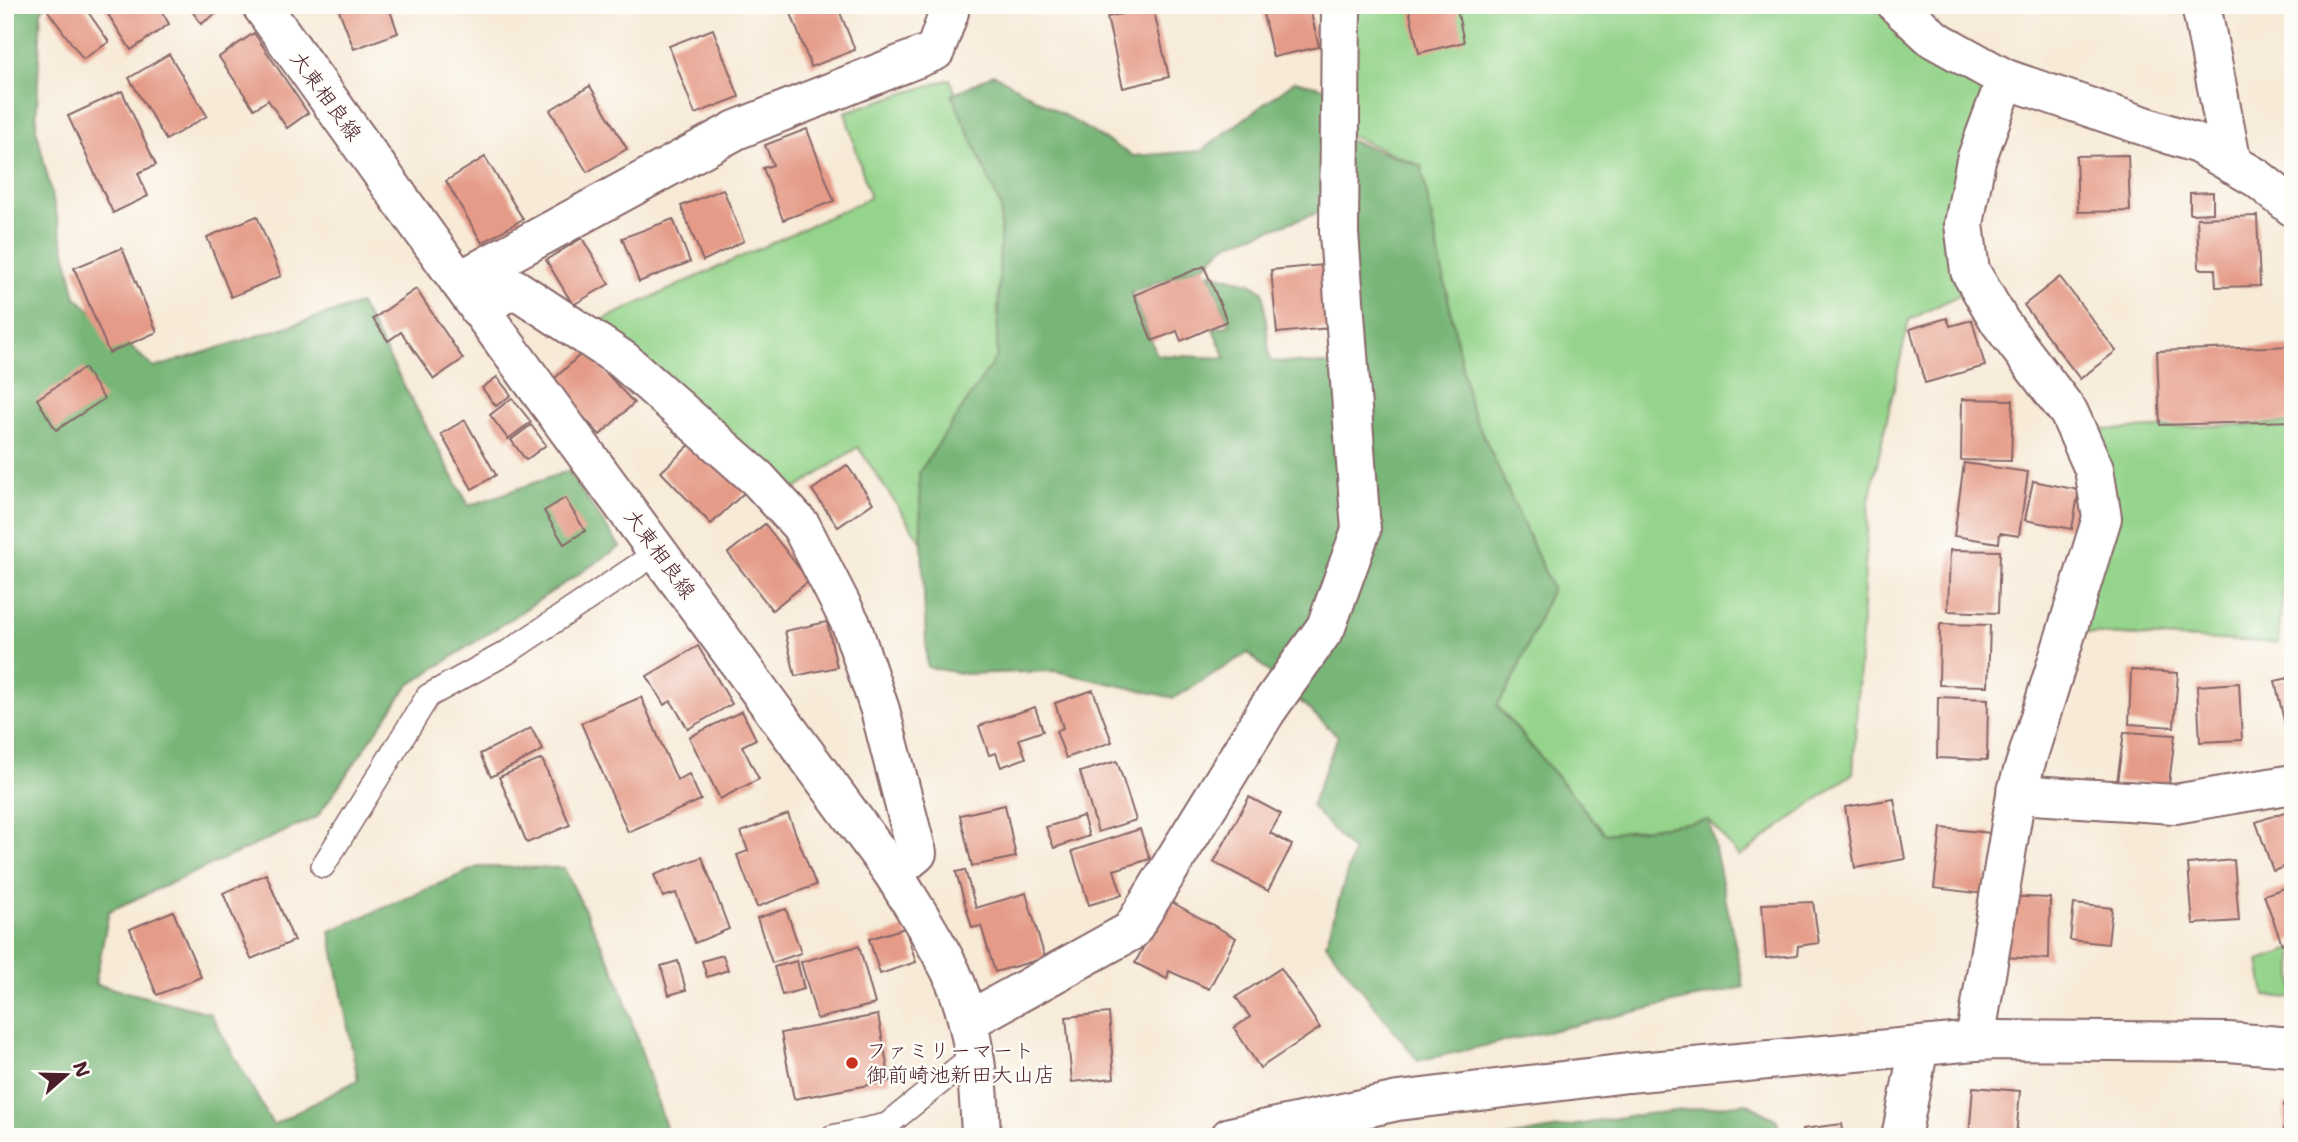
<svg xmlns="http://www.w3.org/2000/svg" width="2298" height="1142" viewBox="0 0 2298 1142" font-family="'Shantell Sans','Klee One',sans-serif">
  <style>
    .green { fill: #94d48b; stroke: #6f7a5b; stroke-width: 2 }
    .forest { fill: #77b677; stroke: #606a51; stroke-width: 2 }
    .building { fill: #e59b88 }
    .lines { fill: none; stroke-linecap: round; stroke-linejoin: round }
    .service-casing { stroke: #876667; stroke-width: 26 }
    .minor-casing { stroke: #876667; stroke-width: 42 }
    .tertiary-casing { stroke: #876667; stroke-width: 42 }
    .secondary-casing { stroke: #876667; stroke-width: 42 }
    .service { stroke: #fff; stroke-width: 23 }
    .minor { stroke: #fff; stroke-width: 38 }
    .tertiary { stroke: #fff; stroke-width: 38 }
    .secondary { stroke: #fff; stroke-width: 38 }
    .poi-dot { fill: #c8321e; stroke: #fdfcf7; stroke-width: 2.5 }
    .labels { text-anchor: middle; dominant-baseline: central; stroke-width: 5; stroke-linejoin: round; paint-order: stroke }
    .street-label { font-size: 21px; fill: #4a1f2b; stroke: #fdfcf7 }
    .poi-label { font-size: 21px; fill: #4a1f2b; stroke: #fdfcf7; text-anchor: start }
  </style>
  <rect width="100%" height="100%" fill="#fdfcf7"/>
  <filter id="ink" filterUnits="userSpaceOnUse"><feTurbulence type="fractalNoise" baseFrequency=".0143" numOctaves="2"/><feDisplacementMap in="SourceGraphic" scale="14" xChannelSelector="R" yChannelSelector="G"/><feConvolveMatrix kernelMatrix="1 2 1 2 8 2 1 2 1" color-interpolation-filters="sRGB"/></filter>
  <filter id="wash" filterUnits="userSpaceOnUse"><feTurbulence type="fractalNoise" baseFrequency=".00686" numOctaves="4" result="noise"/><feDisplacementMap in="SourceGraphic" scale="28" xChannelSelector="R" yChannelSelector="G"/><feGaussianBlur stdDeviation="1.57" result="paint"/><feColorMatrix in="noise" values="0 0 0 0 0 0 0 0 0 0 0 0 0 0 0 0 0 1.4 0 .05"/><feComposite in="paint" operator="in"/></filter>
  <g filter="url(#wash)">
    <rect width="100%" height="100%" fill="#f7ead7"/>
    <!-- green -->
    <g class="green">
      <polygon points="1349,5 1904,5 2005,82 1962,216 1977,286 1909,320 1869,500 1853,773 1739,857 1709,820 1605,834 1497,705 1513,680 1552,588 1470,406 1421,166 1349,135"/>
      <polygon points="950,79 1001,207 997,356 919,473 922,543 858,447 790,493 589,326 870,198 845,112"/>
      <polygon points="2293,423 2293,589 2283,589 2278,643 2083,633 2110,493 2100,430"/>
      <polygon points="2293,949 2293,998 2265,996 2259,960"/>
    </g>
    <!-- forest -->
    <g class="forest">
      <polygon points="5,5 46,5 41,11 36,128 76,297 154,368 360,304 469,506 568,471 620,547 408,686 317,817 109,911 95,984 210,1013 273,1125 358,1080 330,931 478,867 564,868 617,976 669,1137 5,1137"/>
      <polygon points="994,74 1133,156 1201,151 1295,81 1329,89 1329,209 1225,245 1206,264 1131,293 1157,355 1226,358 1213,329 1230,325 1209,273 1250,283 1263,291 1270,361 1337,365 1340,137 1421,166 1470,406 1552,588 1513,680 1497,706 1605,834 1709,820 1744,987 1418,1061 1326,944 1353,852 1311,806 1338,736 1248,653 1174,698 1055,671 965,674 927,667 919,473 997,356 1001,207 952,95"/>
      <polygon points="1746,1103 1777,1120 1781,1137 1507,1137 1629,1116"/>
    </g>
    <g id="blocks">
      <!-- building -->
      <g class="building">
        <polygon points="55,5 83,5 109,42 83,59 48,11"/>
        <polygon points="102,5 158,5 169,24 131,50"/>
        <polygon points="188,5 228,5 201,24"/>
        <polygon points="337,5 388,5 398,33 354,49"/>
        <polygon points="788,5 837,5 855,50 811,67"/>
        <polygon points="1261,5 1309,5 1319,47 1273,57"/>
        <polygon points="1408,5 1456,5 1464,42 1419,53"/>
        <polygon points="1153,7 1169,77 1123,88 1107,17"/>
        <polygon points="713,29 739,97 695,114 669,46"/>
        <polygon points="254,33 308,113 287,128 268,100 254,109 219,57"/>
        <polygon points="169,54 207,116 166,140 129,78"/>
        <polygon points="590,86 627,149 587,172 550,110"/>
        <polygon points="122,91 156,165 138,173 148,196 113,213 68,116"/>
        <polygon points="807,129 834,201 783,220 763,168 773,165 765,145"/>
        <polygon points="2128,155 2130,211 2078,212 2076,156"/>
        <polygon points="485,157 523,219 482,243 446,181"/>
        <polygon points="723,189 744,241 703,261 681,206"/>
        <polygon points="2213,192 2213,213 2190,214 2190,193"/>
        <polygon points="257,216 281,276 231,297 207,237"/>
        <polygon points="2257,216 2260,286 2216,287 2215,269 2199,269 2197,218"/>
        <polygon points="673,219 690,262 639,282 622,238"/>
        <polygon points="582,238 609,284 573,305 546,260"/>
        <polygon points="122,248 157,332 109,353 74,268"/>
        <polygon points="1323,265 1329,328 1277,333 1271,270"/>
        <polygon points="1204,266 1227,321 1181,341 1177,331 1152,341 1134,295"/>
        <polygon points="2060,277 2116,351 2080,379 2024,305"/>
        <polygon points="416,289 463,359 434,379 401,332 388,341 373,319"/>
        <polygon points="1947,318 1950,326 1972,320 1985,366 1925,383 1910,329"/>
        <polygon points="2293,346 2293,421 2160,425 2157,351"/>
        <polygon points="585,350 634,403 600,435 551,382"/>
        <polygon points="84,368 104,399 56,430 37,399"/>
        <polygon points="497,377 511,395 496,406 482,388"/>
        <polygon points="512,398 531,422 508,439 490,415"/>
        <polygon points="1962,399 2013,400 2011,461 1961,460"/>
        <polygon points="465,420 496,475 472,489 441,434"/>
        <polygon points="531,425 546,445 526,460 511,440"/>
        <polygon points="695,440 745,492 711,524 661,472"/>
        <polygon points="1964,463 2028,472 2019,536 2000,533 1999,543 1954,536"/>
        <polygon points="847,465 873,503 838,527 812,490"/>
        <polygon points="2033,481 2079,490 2072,529 2025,520"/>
        <polygon points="565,498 585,531 564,544 544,511"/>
        <polygon points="765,524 809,581 772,610 728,553"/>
        <polygon points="1950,550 2000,551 1998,613 1948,611"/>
        <polygon points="827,622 837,667 795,676 785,631"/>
        <polygon points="1940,624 1990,625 1988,686 1939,685"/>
        <polygon points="698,646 732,704 688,729 671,701 664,705 647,676"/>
        <polygon points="2131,670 2178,673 2174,727 2129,724"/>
        <polygon points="2293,677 2293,737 2288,738 2275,681"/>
        <polygon points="2239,683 2242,740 2200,742 2197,686"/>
        <polygon points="1093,690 1112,742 1066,758 1056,731 1063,728 1055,703"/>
        <polygon points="641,697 677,780 689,774 701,800 628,832 581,723"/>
        <polygon points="1938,697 1988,699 1987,760 1937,758"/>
        <polygon points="1035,707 1043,731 1019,739 1026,758 1001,767 996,753 989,755 979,726"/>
        <polygon points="742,711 756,739 742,746 759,779 720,799 689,737"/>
        <polygon points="531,728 543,750 491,777 480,754"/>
        <polygon points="2124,732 2175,735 2169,784 2117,782"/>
        <polygon points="542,759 570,825 527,843 499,777"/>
        <polygon points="1117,761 1136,820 1098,832 1080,772"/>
        <polygon points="1249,797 1281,814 1270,833 1292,845 1268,891 1214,862"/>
        <polygon points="1894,799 1905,859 1855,868 1845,807"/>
        <polygon points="1005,805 1016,857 972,866 960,815"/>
        <polygon points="2287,811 2293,825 2293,864 2273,871 2256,822"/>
        <polygon points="788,814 816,885 757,907 737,855 748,851 741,832"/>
        <polygon points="1083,816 1089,836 1054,848 1046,827"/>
        <polygon points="1941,828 1991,833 1984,894 1934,888"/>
        <polygon points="1140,829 1150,859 1114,870 1122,895 1089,905 1072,851"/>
        <polygon points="702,857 729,929 695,943 676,893 663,897 654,875"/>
        <polygon points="2234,860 2239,921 2193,924 2188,864"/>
        <polygon points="965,870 976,908 1026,893 1045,958 995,972 981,926 972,928 956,872"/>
        <polygon points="266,874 294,941 251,959 223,893"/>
        <polygon points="2293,885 2293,940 2282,944 2264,895"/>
        <polygon points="2000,896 2050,898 2049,959 1998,957"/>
        <polygon points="1168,900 1236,938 1209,989 1169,971 1167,979 1135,963"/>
        <polygon points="1813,902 1819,943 1798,946 1797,955 1766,958 1762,904"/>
        <polygon points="2074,904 2112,908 2108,944 2070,940"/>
        <polygon points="786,909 801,953 772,963 757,918"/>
        <polygon points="173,911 201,977 157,995 130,929"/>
        <polygon points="905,928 916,962 880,974 869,939"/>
        <polygon points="859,946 875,1004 817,1019 801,962"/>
        <polygon points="723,955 728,970 707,977 702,961"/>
        <polygon points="678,961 686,990 669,995 661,966"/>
        <polygon points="797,961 804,989 782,995 774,967"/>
        <polygon points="1281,968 1320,1028 1260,1068 1234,1028 1250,1017 1236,997"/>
        <polygon points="1109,1013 1114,1078 1072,1082 1066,1017"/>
        <polygon points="878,1015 890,1081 794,1099 781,1033"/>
        <polygon points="1973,1087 2020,1091 2016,1137 1969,1137"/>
        <rect x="2284" y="1104" width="9" height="33"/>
        <polygon points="1842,1124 1844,1137 1803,1137 1803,1129"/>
      </g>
    </g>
  </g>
  <g filter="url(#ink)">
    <use href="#blocks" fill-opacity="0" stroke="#876667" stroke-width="2"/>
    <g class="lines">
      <defs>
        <g id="service">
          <polyline points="323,866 428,696 508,652 658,552"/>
          <polyline points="832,1137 887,1125 973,1056"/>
        </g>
        <g id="minor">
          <polyline points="2201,5 2232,164"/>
          <polyline points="459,281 736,130 935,51 949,12 946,5"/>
          <polyline points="479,309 514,288 623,360 758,479 801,526 851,624 880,710 917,853 893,873"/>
          <polyline points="2016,794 2175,804 2293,784"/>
          <polyline points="968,1021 1131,931 1267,710 1326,627 1361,530 1339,233 1341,5"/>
          <polyline points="1975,1041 2016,794 2102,518 2094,469 2069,413 2000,322 1970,271 1964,224 1976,160 2006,79"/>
          <polyline points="1901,1137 1919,1047"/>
        </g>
        <g id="tertiary">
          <polyline points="1897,5 1934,39 2006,79 2198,144 2257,178 2293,207"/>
          <polyline points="1230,1137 1398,1101 1628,1073 1975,1041 1998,1040 2228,1042 2293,1047"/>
        </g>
        <path id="secondary" d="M261,5L459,281L893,873C913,906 934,937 951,972C974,1022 979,1082 981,1137"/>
      </defs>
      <!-- service casing -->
      <use href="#service" class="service-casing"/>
      <!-- minor casing -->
      <use href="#minor" class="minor-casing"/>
      <!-- tertiary casing -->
      <use href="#tertiary" class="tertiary-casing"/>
      <!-- secondary casing -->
      <use href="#secondary" class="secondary-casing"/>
      <!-- service -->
      <use href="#service" class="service"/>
      <!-- minor -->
      <use href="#minor" class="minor"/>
      <!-- tertiary -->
      <use href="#tertiary" class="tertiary"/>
      <!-- secondary -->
      <use href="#secondary" class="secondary"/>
    </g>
  </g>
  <!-- markers -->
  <circle class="poi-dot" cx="852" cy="1063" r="7"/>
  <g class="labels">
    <!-- street labels -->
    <g class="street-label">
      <text transform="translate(326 96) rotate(54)">大東相良線</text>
      <text transform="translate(660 554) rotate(54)">大東相良線</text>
    </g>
    <!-- poi labels -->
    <g class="poi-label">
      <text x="866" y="1051">ファミリーマート<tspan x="866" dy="24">御前崎池新田大山店</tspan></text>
    </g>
  </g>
  <!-- margin -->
  <rect width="2298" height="1142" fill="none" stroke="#fdfcf7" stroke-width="28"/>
  <!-- north arrow -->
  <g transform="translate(66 1075) rotate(70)" stroke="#fdfcf7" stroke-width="5" paint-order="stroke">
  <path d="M0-5L12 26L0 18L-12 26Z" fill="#4a1f2b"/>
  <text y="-10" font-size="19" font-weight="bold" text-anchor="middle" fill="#4a1f2b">N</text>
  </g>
</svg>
